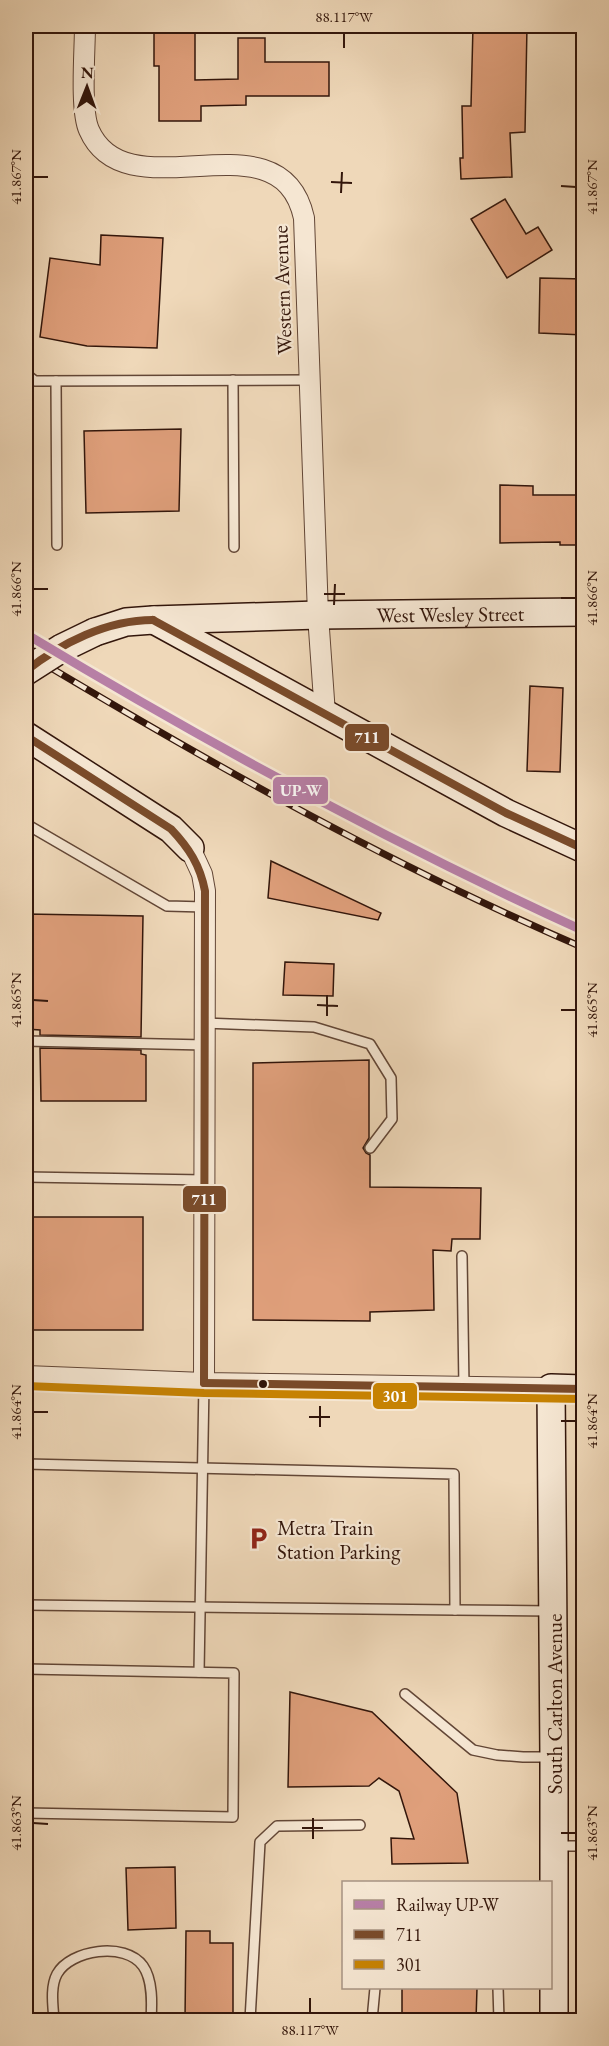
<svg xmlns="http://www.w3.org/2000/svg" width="609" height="2046" viewBox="0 0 609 2046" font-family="'EB Garamond',serif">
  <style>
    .building { fill: #df9f7b; stroke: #33160b; stroke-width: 1.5 }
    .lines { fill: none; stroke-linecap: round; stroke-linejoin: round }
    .lane-casing { stroke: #624636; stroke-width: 12 }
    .street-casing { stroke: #624636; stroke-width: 22 }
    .secondary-casing { stroke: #33160b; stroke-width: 30 }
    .lane { stroke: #f5e6d2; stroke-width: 9 }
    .street { stroke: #f5e6d2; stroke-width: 20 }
    .secondary { stroke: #f5e6d2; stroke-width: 27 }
    .rail-casing { stroke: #33160b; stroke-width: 7 }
    .rail { stroke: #f5e6d2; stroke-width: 4.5; stroke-dasharray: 14; stroke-linecap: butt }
    .secondary-bridge-casing { stroke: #33160b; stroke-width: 30; stroke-linecap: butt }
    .secondary-bridge { stroke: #f5e6d2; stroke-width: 27 }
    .bus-1-casing { stroke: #f5e6d2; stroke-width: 12 }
    .bus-2-casing { stroke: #f5e6d2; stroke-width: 12 }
    .bus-1 { stroke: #7a4b2a; stroke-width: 8 }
    .bus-2 { stroke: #c68203; stroke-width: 8 }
    .rail-1-casing { stroke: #f5e6d2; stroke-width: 14 }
    .rail-1 { stroke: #b77fa6; stroke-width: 9 }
    .ticks { fill: none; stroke: #33160b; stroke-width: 2 }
    .bus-dot { fill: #33160b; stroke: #f5e6d2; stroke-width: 2 }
    .labels { text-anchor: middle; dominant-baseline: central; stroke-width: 4.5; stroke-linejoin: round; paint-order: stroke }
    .street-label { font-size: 21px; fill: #33160b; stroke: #f5e6d2 }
    .poi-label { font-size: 21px; fill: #33160b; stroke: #f5e6d2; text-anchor: start }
    .line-badge { stroke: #f5e6d2; stroke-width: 2 }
    .badge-label { font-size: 16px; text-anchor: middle; font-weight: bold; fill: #fff }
    .neatline { fill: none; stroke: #33160b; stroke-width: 2 }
    .ticks-label { font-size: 15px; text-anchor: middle; fill: #33160b }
  </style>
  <rect width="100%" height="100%" fill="#efd8b9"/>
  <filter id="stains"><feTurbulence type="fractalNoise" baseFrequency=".00333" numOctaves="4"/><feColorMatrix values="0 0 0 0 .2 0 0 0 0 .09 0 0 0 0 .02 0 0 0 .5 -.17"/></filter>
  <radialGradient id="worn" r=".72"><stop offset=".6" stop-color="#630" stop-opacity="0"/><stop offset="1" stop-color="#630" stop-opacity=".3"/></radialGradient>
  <!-- building -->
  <g class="building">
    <polygon points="154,26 195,26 195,80 238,79 238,38 265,38 265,62 329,62 329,96 246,96 246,105 201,106 201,121 159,121 159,66 154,66"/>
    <polygon points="473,26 527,26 525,132 510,133 512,177 461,179 460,158 463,158 462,106 471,106"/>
    <polygon points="505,199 526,234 538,227 552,250 507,278 471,219"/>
    <polygon points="101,235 163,238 157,348 87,346 40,337 50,258 100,265"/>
    <polygon points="540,278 584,279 584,335 539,333"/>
    <polygon points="181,429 179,511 86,513 84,431"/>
    <polygon points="500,485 533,486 533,495 584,495 584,545 560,545 560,542 500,543"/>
    <polygon points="530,686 563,688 560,772 527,771"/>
    <polygon points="271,861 381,913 378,920 268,898"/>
    <polygon points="26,914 143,916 141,1037 40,1035 40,1030 26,1029"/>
    <polygon points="285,962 334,964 333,996 283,995"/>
    <polygon points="40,1048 141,1050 141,1054 146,1055 146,1101 41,1101"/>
    <polygon points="369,1060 369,1138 363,1148 366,1153 370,1155 370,1187 481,1188 480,1239 452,1239 451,1251 433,1250 434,1310 370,1312 370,1321 253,1320 253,1063"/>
    <rect x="26" y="1217" width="117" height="113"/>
    <polygon points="290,1692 372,1712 457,1793 468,1863 392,1864 391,1838 414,1839 399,1791 379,1778 369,1786 288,1787"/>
    <polygon points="175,1867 176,1928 128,1930 126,1868"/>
    <polygon points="186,1931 210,1931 210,1943 233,1943 233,2020 185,2020"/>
    <polygon points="402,1988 477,1988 476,2020 402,2020"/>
  </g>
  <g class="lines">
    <defs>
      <g id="lane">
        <polyline points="26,374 35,381 310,380"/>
        <polyline points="233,380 234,547"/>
        <polyline points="56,381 57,545"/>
        <polyline points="26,824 167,906 205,907"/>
        <polyline points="204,1023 314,1027 370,1044 391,1078 392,1119 370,1148"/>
        <polyline points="26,1041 205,1045"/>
        <polyline points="26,1177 204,1180"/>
        <polyline points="462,1256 464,1387"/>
        <polyline points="26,1464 454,1474 455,1610 26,1605"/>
        <polyline points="455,1610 552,1611"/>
        <polyline points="26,1669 234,1673 233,1817 26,1813"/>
        <polyline points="199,1672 204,1383"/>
        <polyline points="405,1694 473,1750 497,1755 523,1757 550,1757"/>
        <polyline points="556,1846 584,1846"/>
        <polyline points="498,1988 499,2020"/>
        <path d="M54,2020C53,2006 50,1987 57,1974C70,1950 125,1941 143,1966C153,1980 152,2004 151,2020"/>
        <polyline points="250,2020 260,1842 277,1826 360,1825"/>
        <polyline points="372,2020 375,1988"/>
      </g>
      <g id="street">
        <path d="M85,26C85,50 80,110 89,130C127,217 280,109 304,218L318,615L325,714"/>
        <polyline points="190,848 202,874 205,891 204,1383"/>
        <polyline points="26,1376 204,1383 551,1388"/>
      </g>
      <g id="secondary">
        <polyline points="154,620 506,813 584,849"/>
        <path id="s1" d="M95,632L126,622L153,620L318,615L584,612"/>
        <polyline points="26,736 171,829 190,848"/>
        <polyline points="554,2020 554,1757 551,1388 584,1389"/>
      </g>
    </defs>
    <!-- lane casing -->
    <use href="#lane" class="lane-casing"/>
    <!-- street casing -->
    <use href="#street" class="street-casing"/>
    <!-- secondary casing -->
    <use href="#secondary" class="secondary-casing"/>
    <!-- lane -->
    <use href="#lane" class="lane"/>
    <!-- street -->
    <use href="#street" class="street"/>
    <!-- secondary -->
    <use href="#secondary" class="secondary"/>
    <defs>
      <path id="rail" d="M26,653C206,761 390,865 584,948"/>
    </defs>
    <!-- rail casing -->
    <use href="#rail" class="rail-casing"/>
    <!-- rail -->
    <use href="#rail" class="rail"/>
    <defs>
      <polyline id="secondary-bridge" points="26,671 62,648 95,632"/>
    </defs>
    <!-- secondary-bridge casing -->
    <use href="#secondary-bridge" class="secondary-bridge-casing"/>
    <!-- secondary-bridge -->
    <use href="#secondary-bridge" class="secondary-bridge"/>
    <defs>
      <g id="bus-1">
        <polyline points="153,620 506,813 584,849"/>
        <path d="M26,671C61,643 107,620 153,620"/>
        <path d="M26,736L171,829C189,848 200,865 205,891L204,1383"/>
        <polyline points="204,1383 584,1389"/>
      </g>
      <polyline id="bus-2" points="26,1386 204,1393 584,1399"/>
    </defs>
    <!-- bus-1 casing -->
    <use href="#bus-1" class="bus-1-casing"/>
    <!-- bus-2 casing -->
    <use href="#bus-2" class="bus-2-casing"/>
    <!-- bus-1 -->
    <use href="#bus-1" class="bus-1"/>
    <!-- bus-2 -->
    <use href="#bus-2" class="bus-2"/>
    <defs>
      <path id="rail-1" d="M26,634C207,743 391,843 584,931"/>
    </defs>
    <!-- rail-1 casing -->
    <use href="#rail-1" class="rail-1-casing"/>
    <!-- rail-1 -->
    <use href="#rail-1" class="rail-1"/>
  </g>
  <!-- ticks -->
  <path class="ticks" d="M344,48V33M33,177H48M331,182L352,183M561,186L576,187M341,193L342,172M33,589H48M324,594H345M561,598H576M334,605L335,584M33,1000L48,1001M317,1005L338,1006M561,1010H576M327,1016V995M33,1412H48M309,1417H330M561,1421H576M320,1427V1406M33,1823L48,1824M302,1828H323M561,1833H576M313,1839V1818M310,2013V1998"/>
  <!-- icons -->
  <defs>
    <symbol id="parking-bare" viewBox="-9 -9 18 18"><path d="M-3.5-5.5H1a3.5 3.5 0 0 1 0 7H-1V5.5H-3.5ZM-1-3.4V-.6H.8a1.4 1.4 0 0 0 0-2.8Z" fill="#8f2418" stroke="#f5e6d2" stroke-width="2.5" paint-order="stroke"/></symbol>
  </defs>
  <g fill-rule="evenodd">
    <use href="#parking-bare" x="242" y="1522" width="33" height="33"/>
  </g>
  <!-- markers -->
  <circle class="bus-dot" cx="263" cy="1384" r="5"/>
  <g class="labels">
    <!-- street labels -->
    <g class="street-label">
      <text transform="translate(282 290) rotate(-92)">Western Avenue</text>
      <text stroke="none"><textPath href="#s1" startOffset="357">West Wesley Street</textPath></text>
      <text transform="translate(554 1704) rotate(-90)">South Carlton Avenue</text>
    </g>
    <!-- poi labels -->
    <g class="poi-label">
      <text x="277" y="1527">Metra Train<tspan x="277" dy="24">Station Parking</tspan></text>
    </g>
  </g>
  <g class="line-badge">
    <rect x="344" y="723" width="46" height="29" rx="6" fill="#7a4b2a"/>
    <rect x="272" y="776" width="57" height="29" rx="6" fill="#b77fa6"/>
    <rect x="182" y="1185" width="45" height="28" rx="6" fill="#7a4b2a"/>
    <rect x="372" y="1382" width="46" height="28" rx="6" fill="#c68203"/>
  </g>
  <g class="badge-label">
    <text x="367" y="743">711</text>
    <text x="301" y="796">UP-W</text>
    <text x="204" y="1205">711</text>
    <text x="395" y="1402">301</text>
  </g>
  <!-- margin -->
  <rect width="609" height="2046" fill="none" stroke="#efd8b9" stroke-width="66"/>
  <!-- legend -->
  <rect x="342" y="1881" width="210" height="108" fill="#f5e6d2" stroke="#a79382" stroke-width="1.5"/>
  <rect x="354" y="1900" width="30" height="9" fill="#b77fa6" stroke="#a79382" stroke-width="1.5"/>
  <text x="396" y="1911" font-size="18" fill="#33160b">Railway UP-W</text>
  <rect x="354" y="1930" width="30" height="9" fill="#7a4b2a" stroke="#a79382" stroke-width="1.5"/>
  <text x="396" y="1941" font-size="18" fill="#33160b">711</text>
  <rect x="354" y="1960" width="30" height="9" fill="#c68203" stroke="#a79382" stroke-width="1.5"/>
  <text x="396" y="1971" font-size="18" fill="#33160b">301</text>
  <!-- north arrow -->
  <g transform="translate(87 87) rotate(1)" stroke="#f5e6d2" stroke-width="4.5" paint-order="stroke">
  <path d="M0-4.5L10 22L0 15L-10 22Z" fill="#33160b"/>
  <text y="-9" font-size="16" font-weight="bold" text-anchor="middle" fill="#33160b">N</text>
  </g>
  <rect x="33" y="33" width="543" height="1980" class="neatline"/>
  <g class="ticks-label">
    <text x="344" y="22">88.117°W</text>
    <text transform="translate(16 177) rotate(-90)" y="5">41.867°N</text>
    <text transform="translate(592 187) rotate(-90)" y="5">41.867°N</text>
    <text transform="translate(16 589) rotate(-90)" y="5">41.866°N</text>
    <text transform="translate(592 598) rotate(-90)" y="5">41.866°N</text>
    <text transform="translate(16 1000) rotate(-90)" y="5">41.865°N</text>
    <text transform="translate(592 1010) rotate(-90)" y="5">41.865°N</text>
    <text transform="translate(16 1412) rotate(-90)" y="5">41.864°N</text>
    <text transform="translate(592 1421) rotate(-90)" y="5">41.864°N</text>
    <text transform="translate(16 1823) rotate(-90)" y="5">41.863°N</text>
    <text transform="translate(592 1833) rotate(-90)" y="5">41.863°N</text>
    <text x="310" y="2035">88.117°W</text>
  </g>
  <rect width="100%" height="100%" filter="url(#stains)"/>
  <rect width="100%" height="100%" fill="url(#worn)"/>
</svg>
